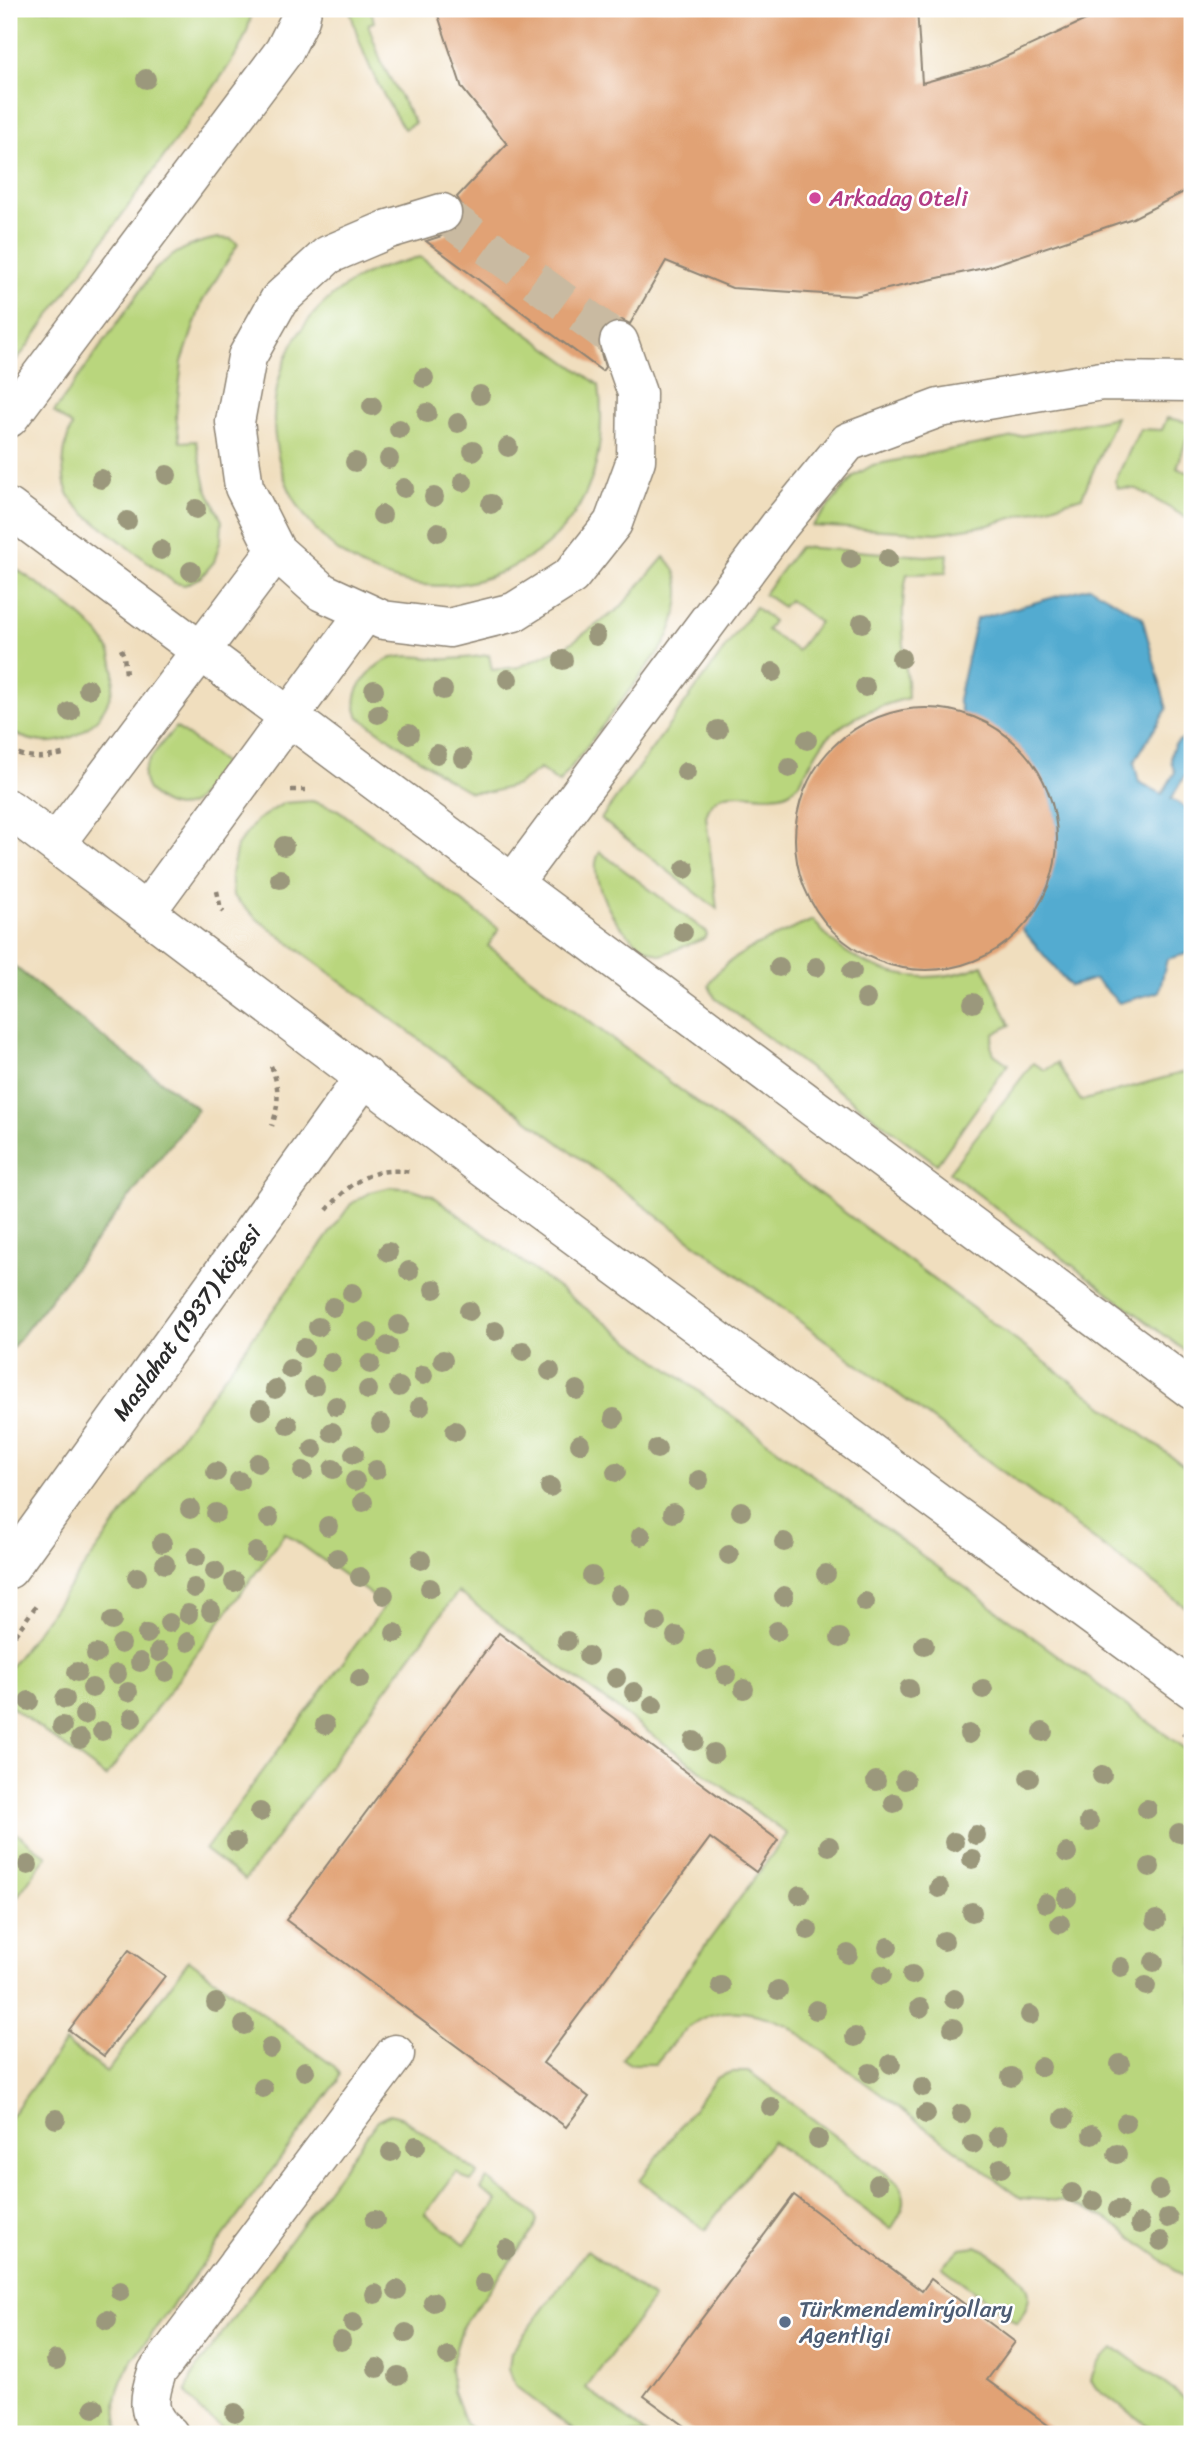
<svg xmlns="http://www.w3.org/2000/svg" width="1201" height="2443" viewBox="0 0 1201 2443" font-family="Sriracha,sans-serif">
  <style>
    .green { fill: #b9d67d; stroke: #728054; stroke-width: 2 }
    .forest { fill: #92b76c; stroke: #5e714c; stroke-width: 2 }
    .water { fill: #52abd0; stroke: #3e6b7e; stroke-width: 2 }
    .building { fill: #e1a274 }
    .lines { fill: none; stroke-linecap: round; stroke-linejoin: round }
    .minor-tunnel { stroke: #c9baa1; stroke-width: 38; stroke-dasharray: 38 19; stroke-linecap: butt }
    .minor-casing { stroke: #8e8474; stroke-width: 41 }
    .path { stroke: #8e8474; stroke-width: 4.5; stroke-dasharray: 5 5; stroke-linecap: butt }
    .minor { stroke: #fff; stroke-width: 38 }
    .tree { fill: #9b987b }
    .hotel-dot { fill: #d1479c; stroke: #fff; stroke-width: 2.5 }
    .service-dot { fill: #5c6f8a; stroke: #fff; stroke-width: 2.5 }
    .labels { text-anchor: middle; dominant-baseline: central; stroke-width: 5; stroke-linejoin: round; paint-order: stroke }
    .hotel-label { font-size: 23px; fill: #b23c85; stroke: #fff; text-anchor: start }
    .street-label { font-size: 23px; fill: #2b2b2b; stroke: #fff }
    .service-label { font-size: 23px; fill: #4e5e75; stroke: #fff; text-anchor: start }
  </style>
  <rect width="100%" height="100%" fill="#fff"/>
  <filter id="ink" filterUnits="userSpaceOnUse"><feTurbulence type="fractalNoise" baseFrequency=".0143" numOctaves="2"/><feDisplacementMap in="SourceGraphic" scale="14" xChannelSelector="R" yChannelSelector="G"/><feConvolveMatrix kernelMatrix="1 2 1 2 8 2 1 2 1" color-interpolation-filters="sRGB"/></filter>
  <filter id="wash" filterUnits="userSpaceOnUse"><feTurbulence type="fractalNoise" baseFrequency=".00686" numOctaves="4" result="noise"/><feDisplacementMap in="SourceGraphic" scale="28" xChannelSelector="R" yChannelSelector="G"/><feGaussianBlur stdDeviation="1.57" result="paint"/><feColorMatrix in="noise" values="0 0 0 0 0 0 0 0 0 0 0 0 0 0 0 0 0 1.4 0 .05"/><feComposite in="paint" operator="in"/></filter>
  <g filter="url(#wash)">
    <rect width="100%" height="100%" fill="#f0debe"/>
    <!-- green -->
    <g class="green">
      <path d="M9,9H252C249,39 231,63 214,87L24,351L9,368Z"/>
      <path d="M350,9H371L374,22L368,24L382,64L415,123L404,129C380,92 360,52 350,9Z"/>
      <path d="M218,238L231,239L238,244L202,302L182,362L176,416L180,442L196,441L206,487L222,521L221,539L214,562L201,577L185,585L175,583C153,566 131,549 109,532C97,523 81,513 72,500C58,480 63,446 72,426L54,412L155,270C173,252 192,243 218,238Z"/>
      <path d="M420,257L599,385C607,450 594,509 539,551C501,578 455,592 409,583C259,551 224,358 355,280C375,268 398,263 420,257Z"/>
      <polygon points="1116,417 1082,497 989,525 937,533 812,526 854,476 873,465"/>
      <polygon points="1167,418 1192,423 1177,468 1192,474 1192,521 1137,489 1118,488 1115,481 1140,429 1162,430"/>
      <path d="M799,547L926,556L948,554L946,573L907,574C898,613 906,658 908,698C879,706 850,716 827,738C813,751 804,786 787,793C768,801 735,788 718,798C712,802 708,810 706,816L717,909L601,819L755,607L773,621L767,630L797,651L819,622L789,600L783,607L764,594Z"/>
      <path d="M664,557C690,578 677,620 664,645L559,783L540,769L517,785L491,792H470L449,780L359,717C354,707 354,697 360,686C382,650 404,655 440,659C456,660 474,657 489,655L492,670L519,667L568,645L620,608Z"/>
      <path d="M9,564C38,585 100,621 111,655C125,698 88,745 44,742C31,741 20,737 9,731Z"/>
      <path d="M176,727L224,763C215,775 205,793 194,802C173,818 134,791 146,766C153,752 166,739 176,727Z"/>
      <polygon points="312,801 338,810 499,929 488,946 1192,1472 1192,1612 257,919 233,896 231,874 237,846 257,820 284,803"/>
      <path d="M600,852L705,931L707,935L704,939L661,955C627,943 605,912 597,878C595,869 595,859 600,852Z"/>
      <path d="M813,920C821,929 829,940 839,947C883,979 934,986 983,965L1010,1025L994,1034L991,1046L994,1054L1008,1064L937,1164L715,998L709,986C717,957 785,933 813,920Z"/>
      <polygon points="1033,1063 1045,1070 1057,1063 1081,1101 1192,1070 1192,1356 949,1172"/>
      <path d="M391,1187L413,1189L433,1196L1192,1754V2282L1106,2218L1085,2208L1060,2201L1021,2198L787,2025C751,2009 711,2002 680,2035C671,2044 664,2054 655,2064H630L622,2059L787,1834L458,1592L245,1880L205,1850L385,1605L285,1533L106,1777L9,1705V1669L351,1204L371,1192Z"/>
      <polygon points="9,1828 47,1856 9,1908"/>
      <path d="M189,1960L335,2067L340,2074L337,2082L132,2360C115,2389 113,2402 120,2434H9V2119L65,2042L107,2072Z"/>
      <path d="M731,2072H750L897,2182C911,2201 902,2212 891,2229L772,2141L705,2230L640,2180L716,2078Z"/>
      <polygon points="390,2114 403,2118 478,2173 471,2182 456,2172 425,2214 465,2244 497,2201 480,2189 487,2179 534,2214 537,2220 535,2228 463,2325 450,2369 453,2391 465,2423 478,2434 232,2434 200,2411 186,2392 193,2373 378,2120"/>
      <path d="M976,2246C988,2251 998,2259 1009,2267C1033,2285 1035,2299 1017,2323L942,2267L961,2248Z"/>
      <polygon points="587,2250 653,2299 586,2388 647,2434 579,2434 515,2386 509,2369 511,2352"/>
      <path d="M1114,2349L1122,2352L1192,2404V2434H1159L1096,2388L1091,2380C1094,2367 1102,2356 1114,2349Z"/>
    </g>
    <!-- forest -->
    <polygon class="forest" points="9,962 96,1032 198,1109 9,1352"/>
    <!-- water -->
    <path class="water" d="M1090,587L1142,617L1167,709L1134,762L1139,782L1162,794L1175,772C1167,756 1171,737 1192,738V777H1184L1171,799L1192,811V945L1187,954L1167,959L1159,992L1119,1003L1095,979L1070,986L1021,928C1085,852 1058,746 962,714L958,699L976,619Z"/>
    <g id="blocks">
      <!-- building -->
      <g class="building">
        <polygon points="436,9 917,9 922,83 988,65 1092,17 1105,9 1192,9 1192,188 1133,218 984,268 855,296 732,288 666,261 630,324 622,320 612,321 602,328 597,339 605,367 602,371 426,241 448,234 458,227 463,217 463,207 457,197 507,144 462,88"/>
        <circle cx="926" cy="839" r="131"/>
        <polygon points="499,1633 778,1840 756,1872 710,1838 543,2063 589,2097 566,2127 286,1920"/>
        <polygon points="129,1950 165,1976 104,2056 69,2030"/>
        <polygon points="794,2195 922,2291 931,2279 1015,2342 987,2380 1060,2434 696,2434 644,2396"/>
      </g>
    </g>
  </g>
  <g filter="url(#ink)">
    <use href="#blocks" fill-opacity="0" stroke="#8e8474" stroke-width="2"/>
    <g class="lines">
      <!-- minor-tunnel -->
      <polyline class="minor-tunnel" points="442,213 619,342"/>
      <defs>
        <g id="minor">
          <polyline points="442,213 389,229 328,255 279,300 247,357 235,422 244,487 276,551 322,592 383,620 449,628 514,612 571,576 613,523 636,460 637,393 619,342"/>
          <polyline points="9,418 284,51 300,19 302,9"/>
          <polyline points="9,508 1192,1390"/>
          <polyline points="9,809 513,1190 1192,1689"/>
          <polyline points="56,843 276,551"/>
          <polyline points="513,883 779,526 848,442 939,408 1102,381 1192,382"/>
          <polyline points="146,912 365,613"/>
          <polyline points="9,1569 365,1076"/>
          <path d="M169,2434C145,2417 148,2398 157,2372L395,2054"/>
        </g>
      </defs>
      <!-- minor casing -->
      <use href="#minor" class="minor-casing"/>
      <!-- path -->
      <g class="path">
        <polyline points="121,649 124,656 126,674"/>
        <path d="M9,750C28,759 46,759 66,753"/>
        <polyline points="291,790 310,790"/>
        <polyline points="217,891 221,909 224,912"/>
        <path d="M271,1066C280,1087 279,1105 272,1126"/>
        <path d="M327,1210C352,1181 372,1166 412,1172"/>
        <polyline points="9,1643 36,1606"/>
        <polyline points="1182,1733 1192,1740"/>
      </g>
      <!-- minor -->
      <use href="#minor" class="minor"/>
    </g>
    <!-- trees -->
    <g class="tree">
      <circle cx="146" cy="79" r="10"/>
      <circle cx="424" cy="378" r="10"/>
      <circle cx="480" cy="395" r="10"/>
      <circle cx="372" cy="406" r="10"/>
      <circle cx="427" cy="413" r="10"/>
      <circle cx="458" cy="423" r="10"/>
      <circle cx="399" cy="429" r="10"/>
      <circle cx="508" cy="447" r="10"/>
      <circle cx="473" cy="451" r="10"/>
      <circle cx="389" cy="459" r="10"/>
      <circle cx="355" cy="462" r="10"/>
      <circle cx="167" cy="475" r="10"/>
      <circle cx="101" cy="479" r="10"/>
      <circle cx="463" cy="482" r="10"/>
      <circle cx="404" cy="488" r="10"/>
      <circle cx="434" cy="497" r="10"/>
      <circle cx="491" cy="504" r="10"/>
      <circle cx="196" cy="509" r="10"/>
      <circle cx="382" cy="515" r="10"/>
      <circle cx="127" cy="521" r="10"/>
      <circle cx="438" cy="532" r="10"/>
      <circle cx="161" cy="550" r="10"/>
      <circle cx="851" cy="559" r="10"/>
      <circle cx="888" cy="559" r="10"/>
      <circle cx="191" cy="571" r="10"/>
      <circle cx="862" cy="623" r="10"/>
      <circle cx="596" cy="636" r="10"/>
      <circle cx="901" cy="658" r="10"/>
      <circle cx="563" cy="660" r="10"/>
      <circle cx="773" cy="672" r="10"/>
      <circle cx="508" cy="679" r="10"/>
      <circle cx="865" cy="687" r="10"/>
      <circle cx="88" cy="689" r="10"/>
      <circle cx="374" cy="690" r="10"/>
      <circle cx="443" cy="690" r="10"/>
      <circle cx="70" cy="712" r="10"/>
      <circle cx="378" cy="714" r="10"/>
      <circle cx="718" cy="730" r="10"/>
      <circle cx="409" cy="734" r="10"/>
      <circle cx="807" cy="740" r="10"/>
      <circle cx="437" cy="754" r="10"/>
      <circle cx="463" cy="758" r="10"/>
      <circle cx="789" cy="768" r="10"/>
      <circle cx="686" cy="772" r="10"/>
      <circle cx="284" cy="846" r="10"/>
      <circle cx="685" cy="869" r="10"/>
      <circle cx="280" cy="879" r="10"/>
      <circle cx="683" cy="932" r="10"/>
      <circle cx="779" cy="967" r="10"/>
      <circle cx="816" cy="967" r="10"/>
      <circle cx="852" cy="971" r="10"/>
      <circle cx="866" cy="999" r="10"/>
      <circle cx="973" cy="1003" r="10"/>
      <circle cx="388" cy="1252" r="10"/>
      <circle cx="409" cy="1271" r="10"/>
      <circle cx="434" cy="1289" r="10"/>
      <circle cx="352" cy="1293" r="10"/>
      <circle cx="333" cy="1307" r="10"/>
      <circle cx="469" cy="1311" r="10"/>
      <circle cx="399" cy="1325" r="10"/>
      <circle cx="318" cy="1327" r="10"/>
      <circle cx="495" cy="1331" r="10"/>
      <circle cx="368" cy="1332" r="10"/>
      <circle cx="388" cy="1346" r="10"/>
      <circle cx="304" cy="1348" r="10"/>
      <circle cx="523" cy="1351" r="10"/>
      <circle cx="443" cy="1360" r="10"/>
      <circle cx="331" cy="1362" r="10"/>
      <circle cx="370" cy="1364" r="10"/>
      <circle cx="290" cy="1369" r="10"/>
      <circle cx="550" cy="1371" r="10"/>
      <circle cx="423" cy="1375" r="10"/>
      <circle cx="314" cy="1386" r="10"/>
      <circle cx="399" cy="1387" r="10"/>
      <circle cx="275" cy="1389" r="10"/>
      <circle cx="368" cy="1390" r="10"/>
      <circle cx="577" cy="1390" r="10"/>
      <circle cx="336" cy="1406" r="10"/>
      <circle cx="420" cy="1407" r="10"/>
      <circle cx="261" cy="1410" r="10"/>
      <circle cx="614" cy="1418" r="10"/>
      <circle cx="381" cy="1424" r="10"/>
      <circle cx="288" cy="1425" r="10"/>
      <circle cx="455" cy="1431" r="10"/>
      <circle cx="332" cy="1432" r="10"/>
      <circle cx="580" cy="1444" r="10"/>
      <circle cx="313" cy="1449" r="10"/>
      <circle cx="657" cy="1449" r="10"/>
      <circle cx="354" cy="1454" r="10"/>
      <circle cx="258" cy="1463" r="10"/>
      <circle cx="333" cy="1469" r="10"/>
      <circle cx="376" cy="1470" r="10"/>
      <circle cx="303" cy="1471" r="10"/>
      <circle cx="216" cy="1472" r="10"/>
      <circle cx="616" cy="1472" r="10"/>
      <circle cx="699" cy="1480" r="10"/>
      <circle cx="239" cy="1481" r="10"/>
      <circle cx="355" cy="1481" r="10"/>
      <circle cx="550" cy="1487" r="10"/>
      <circle cx="363" cy="1502" r="10"/>
      <circle cx="190" cy="1509" r="10"/>
      <circle cx="741" cy="1511" r="10"/>
      <circle cx="216" cy="1513" r="10"/>
      <circle cx="673" cy="1513" r="10"/>
      <circle cx="269" cy="1518" r="10"/>
      <circle cx="328" cy="1526" r="10"/>
      <circle cx="641" cy="1536" r="10"/>
      <circle cx="784" cy="1542" r="10"/>
      <circle cx="162" cy="1543" r="10"/>
      <circle cx="256" cy="1552" r="10"/>
      <circle cx="729" cy="1555" r="10"/>
      <circle cx="196" cy="1557" r="10"/>
      <circle cx="337" cy="1558" r="10"/>
      <circle cx="421" cy="1560" r="10"/>
      <circle cx="165" cy="1564" r="10"/>
      <circle cx="215" cy="1571" r="10"/>
      <circle cx="826" cy="1574" r="10"/>
      <circle cx="592" cy="1576" r="10"/>
      <circle cx="137" cy="1577" r="10"/>
      <circle cx="360" cy="1577" r="10"/>
      <circle cx="234" cy="1582" r="10"/>
      <circle cx="194" cy="1588" r="10"/>
      <circle cx="430" cy="1588" r="10"/>
      <circle cx="384" cy="1595" r="10"/>
      <circle cx="619" cy="1595" r="10"/>
      <circle cx="784" cy="1596" r="10"/>
      <circle cx="865" cy="1602" r="10"/>
      <circle cx="211" cy="1611" r="10"/>
      <circle cx="188" cy="1614" r="10"/>
      <circle cx="112" cy="1621" r="10"/>
      <circle cx="656" cy="1622" r="10"/>
      <circle cx="169" cy="1623" r="10"/>
      <circle cx="777" cy="1631" r="10"/>
      <circle cx="395" cy="1633" r="10"/>
      <circle cx="147" cy="1634" r="10"/>
      <circle cx="676" cy="1636" r="10"/>
      <circle cx="840" cy="1638" r="10"/>
      <circle cx="567" cy="1641" r="10"/>
      <circle cx="188" cy="1642" r="10"/>
      <circle cx="121" cy="1644" r="10"/>
      <circle cx="924" cy="1645" r="10"/>
      <circle cx="159" cy="1652" r="10"/>
      <circle cx="96" cy="1654" r="10"/>
      <circle cx="588" cy="1656" r="10"/>
      <circle cx="707" cy="1660" r="10"/>
      <circle cx="140" cy="1662" r="10"/>
      <circle cx="77" cy="1672" r="10"/>
      <circle cx="166" cy="1672" r="10"/>
      <circle cx="117" cy="1674" r="10"/>
      <circle cx="726" cy="1675" r="10"/>
      <circle cx="616" cy="1678" r="10"/>
      <circle cx="360" cy="1679" r="10"/>
      <circle cx="92" cy="1688" r="10"/>
      <circle cx="744" cy="1689" r="10"/>
      <circle cx="909" cy="1689" r="10"/>
      <circle cx="983" cy="1689" r="10"/>
      <circle cx="128" cy="1692" r="10"/>
      <circle cx="634" cy="1692" r="10"/>
      <circle cx="65" cy="1699" r="10"/>
      <circle cx="29" cy="1701" r="10"/>
      <circle cx="653" cy="1705" r="10"/>
      <circle cx="84" cy="1715" r="10"/>
      <circle cx="132" cy="1718" r="10"/>
      <circle cx="325" cy="1725" r="10"/>
      <circle cx="62" cy="1726" r="10"/>
      <circle cx="102" cy="1731" r="10"/>
      <circle cx="1043" cy="1732" r="10"/>
      <circle cx="969" cy="1734" r="10"/>
      <circle cx="80" cy="1739" r="10"/>
      <circle cx="694" cy="1741" r="10"/>
      <circle cx="714" cy="1753" r="10"/>
      <circle cx="1102" cy="1775" r="10"/>
      <circle cx="1029" cy="1778" r="10"/>
      <circle cx="905" cy="1780" r="10"/>
      <circle cx="876" cy="1781" r="10"/>
      <circle cx="894" cy="1803" r="10"/>
      <circle cx="1147" cy="1809" r="10"/>
      <circle cx="260" cy="1812" r="10"/>
      <circle cx="1089" cy="1822" r="10"/>
      <circle cx="1179" cy="1833" r="10"/>
      <circle cx="976" cy="1835" r="10"/>
      <circle cx="236" cy="1842" r="10"/>
      <circle cx="954" cy="1842" r="10"/>
      <circle cx="829" cy="1846" r="10"/>
      <circle cx="1067" cy="1853" r="10"/>
      <circle cx="972" cy="1859" r="10"/>
      <circle cx="28" cy="1865" r="10"/>
      <circle cx="1150" cy="1867" r="10"/>
      <circle cx="939" cy="1888" r="10"/>
      <circle cx="800" cy="1895" r="10"/>
      <circle cx="1067" cy="1898" r="10"/>
      <circle cx="1046" cy="1903" r="10"/>
      <circle cx="972" cy="1912" r="10"/>
      <circle cx="1156" cy="1920" r="10"/>
      <circle cx="1060" cy="1924" r="10"/>
      <circle cx="808" cy="1930" r="10"/>
      <circle cx="944" cy="1941" r="10"/>
      <circle cx="888" cy="1947" r="10"/>
      <circle cx="848" cy="1954" r="10"/>
      <circle cx="1154" cy="1962" r="10"/>
      <circle cx="1121" cy="1967" r="10"/>
      <circle cx="882" cy="1975" r="10"/>
      <circle cx="912" cy="1975" r="10"/>
      <circle cx="721" cy="1986" r="10"/>
      <circle cx="1146" cy="1986" r="10"/>
      <circle cx="778" cy="1990" r="10"/>
      <circle cx="954" cy="1999" r="10"/>
      <circle cx="216" cy="2003" r="10"/>
      <circle cx="920" cy="2008" r="10"/>
      <circle cx="816" cy="2010" r="10"/>
      <circle cx="1030" cy="2015" r="10"/>
      <circle cx="244" cy="2025" r="10"/>
      <circle cx="953" cy="2028" r="10"/>
      <circle cx="855" cy="2037" r="10"/>
      <circle cx="270" cy="2048" r="10"/>
      <circle cx="891" cy="2064" r="10"/>
      <circle cx="1120" cy="2064" r="10"/>
      <circle cx="1041" cy="2067" r="10"/>
      <circle cx="305" cy="2071" r="10"/>
      <circle cx="870" cy="2073" r="10"/>
      <circle cx="1011" cy="2077" r="10"/>
      <circle cx="923" cy="2087" r="10"/>
      <circle cx="263" cy="2088" r="10"/>
      <circle cx="771" cy="2107" r="10"/>
      <circle cx="926" cy="2114" r="10"/>
      <circle cx="961" cy="2114" r="10"/>
      <circle cx="1064" cy="2118" r="10"/>
      <circle cx="56" cy="2119" r="10"/>
      <circle cx="1126" cy="2123" r="10"/>
      <circle cx="1092" cy="2135" r="10"/>
      <circle cx="998" cy="2136" r="10"/>
      <circle cx="818" cy="2139" r="10"/>
      <circle cx="973" cy="2144" r="10"/>
      <circle cx="416" cy="2146" r="10"/>
      <circle cx="391" cy="2152" r="10"/>
      <circle cx="1117" cy="2154" r="10"/>
      <circle cx="1001" cy="2168" r="10"/>
      <circle cx="878" cy="2184" r="10"/>
      <circle cx="1159" cy="2190" r="10"/>
      <circle cx="1072" cy="2193" r="10"/>
      <circle cx="1093" cy="2201" r="10"/>
      <circle cx="1118" cy="2210" r="10"/>
      <circle cx="1168" cy="2218" r="10"/>
      <circle cx="375" cy="2220" r="10"/>
      <circle cx="1140" cy="2224" r="10"/>
      <circle cx="1161" cy="2241" r="10"/>
      <circle cx="506" cy="2249" r="10"/>
      <circle cx="484" cy="2283" r="10"/>
      <circle cx="397" cy="2290" r="10"/>
      <circle cx="120" cy="2291" r="10"/>
      <circle cx="375" cy="2294" r="10"/>
      <circle cx="433" cy="2302" r="10"/>
      <circle cx="107" cy="2320" r="10"/>
      <circle cx="353" cy="2323" r="10"/>
      <circle cx="406" cy="2333" r="10"/>
      <circle cx="341" cy="2341" r="10"/>
      <circle cx="448" cy="2356" r="10"/>
      <circle cx="56" cy="2360" r="10"/>
      <circle cx="377" cy="2368" r="10"/>
      <circle cx="398" cy="2376" r="10"/>
      <circle cx="94" cy="2408" r="10"/>
      <circle cx="235" cy="2413" r="10"/>
    </g>
  </g>
  <!-- markers -->
  <circle class="hotel-dot" cx="815" cy="198" r="7"/>
  <circle class="service-dot" cx="785" cy="2322" r="7"/>
  <g class="labels">
    <!-- hotel labels -->
    <g class="hotel-label">
      <text x="829" y="198">Arkadag Oteli</text>
    </g>
    <!-- street labels -->
    <g class="street-label">
      <text transform="translate(187 1323) rotate(-54)">Maslahat (1937) köçesi</text>
    </g>
    <!-- service labels -->
    <g class="service-label">
      <text x="799" y="2309">Türkmendemirýollary<tspan x="799" dy="26">Agentligi</tspan></text>
    </g>
  </g>
  <!-- margin -->
  <rect width="1201" height="2443" fill="none" stroke="#fff" stroke-width="35"/>
</svg>
